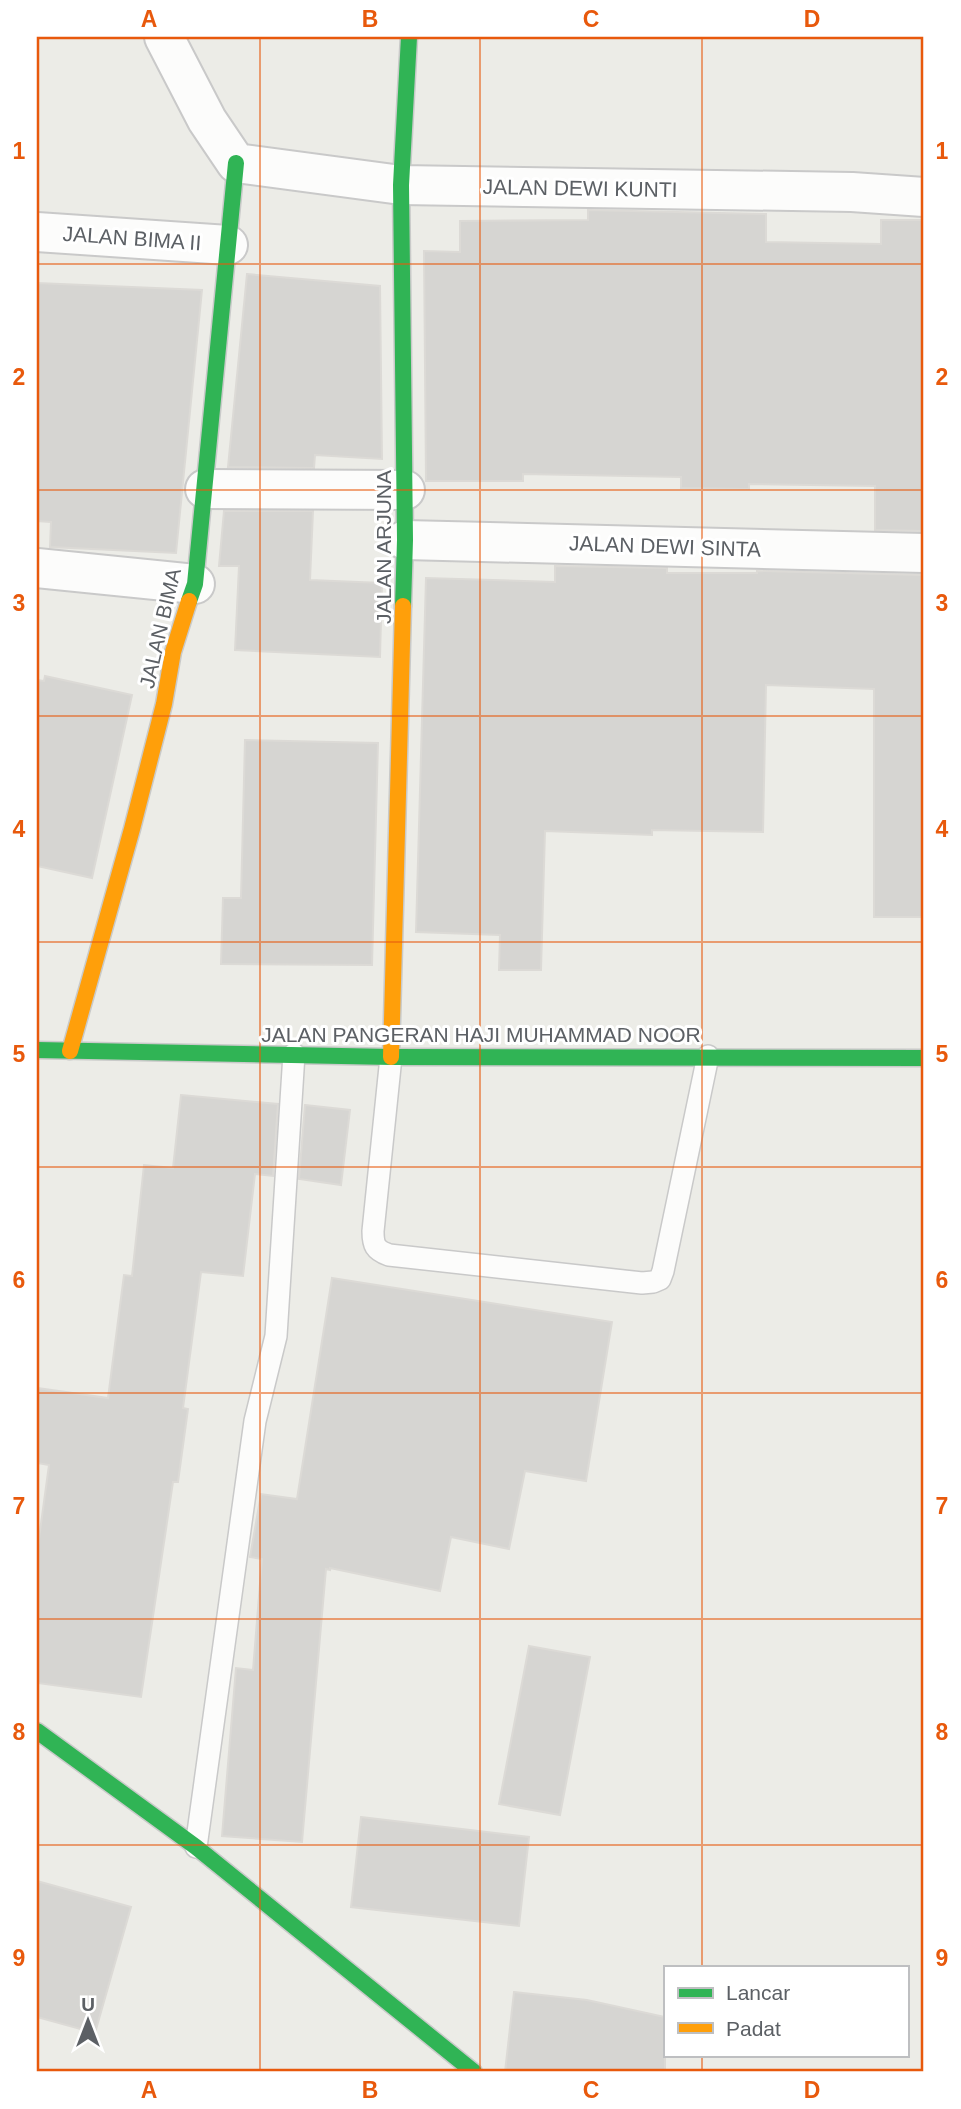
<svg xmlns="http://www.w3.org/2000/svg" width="961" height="2109" viewBox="0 0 961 2109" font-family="Arial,sans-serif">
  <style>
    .building { fill: #d6d5d2; stroke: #dcdad6; stroke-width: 2 }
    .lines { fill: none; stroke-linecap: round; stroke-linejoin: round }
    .lane-casing { stroke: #c9c9c9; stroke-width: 24 }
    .street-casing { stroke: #c9c9c9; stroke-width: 42 }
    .fast-casing { stroke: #c9cac9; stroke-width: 19 }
    .slow-casing { stroke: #c9cac9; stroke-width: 19 }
    .lane { stroke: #fcfcfb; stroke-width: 21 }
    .street { stroke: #fcfcfb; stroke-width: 38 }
    .fast { stroke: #30b455; stroke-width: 16 }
    .slow { stroke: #ff9f0a; stroke-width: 16 }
    .grid { fill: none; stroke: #e8590c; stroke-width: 2; stroke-opacity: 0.55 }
    .labels { text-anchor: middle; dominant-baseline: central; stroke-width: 6; stroke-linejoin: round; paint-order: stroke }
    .street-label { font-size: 21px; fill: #5c6065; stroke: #fff }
    .neatline { fill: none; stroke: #e8590c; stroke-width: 2.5 }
    .grid-label { font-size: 23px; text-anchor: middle; font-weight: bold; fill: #e8590c }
  </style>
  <rect width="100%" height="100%" fill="#ecece7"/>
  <!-- building -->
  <g class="building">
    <polygon points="588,210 766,214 766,242 881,244 881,220 924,220 924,531 875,530 875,486 749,484 749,489 681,488 681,477 523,474 523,481 426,481 424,251 460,252 460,221 588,220"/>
    <polygon points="247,274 380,286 382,459 315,455 314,468 228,467"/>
    <polygon points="37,283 202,290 176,553 50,547 51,522 37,521"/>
    <polygon points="224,511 313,511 310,580 382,583 380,657 235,650 239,566 219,566"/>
    <polygon points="555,566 667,568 667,573 757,573 757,571 924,575 924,917 874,917 874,689 766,685 763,832 652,830 652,835 545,831 541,970 499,970 500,935 416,932 426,578 555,582"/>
    <polygon points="45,676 132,695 92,878 37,866 37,680 44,681"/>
    <polygon points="245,740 378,743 372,965 221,964 223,898 241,898"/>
    <polygon points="181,1095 278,1104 273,1176 255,1174 243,1276 201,1272 183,1408 188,1409 178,1482 173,1482 141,1697 37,1683 37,1553 49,1465 37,1463 37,1388 108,1398 124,1275 132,1276 144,1165 173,1168"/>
    <polygon points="305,1105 350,1110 341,1185 299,1179"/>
    <polygon points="332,1278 612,1322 586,1481 525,1471 509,1549 451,1537 440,1591 330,1568 330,1570 326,1569 302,1842 222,1836 236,1668 253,1670 262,1559 250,1557 261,1494 297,1499"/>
    <polygon points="529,1646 590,1657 560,1815 499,1804"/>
    <polygon points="361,1817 529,1837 519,1926 351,1907"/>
    <polygon points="37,1881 131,1907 95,2033 37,2017"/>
    <polygon points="514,1992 587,2000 665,2017 665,2072 505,2072"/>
  </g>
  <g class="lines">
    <defs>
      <g id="lane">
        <path d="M391,1057L373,1231C373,1245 375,1250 389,1255L642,1283L653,1282L660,1279L663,1271L708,1056"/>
        <polyline points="196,1847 255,1421 276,1336 294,1054"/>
      </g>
      <g id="street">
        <polyline points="164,37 207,120 236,163 401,185 852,192 924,197"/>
        <polyline points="37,232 228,245"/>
        <polyline points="205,489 405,490"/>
        <polyline points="405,540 924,553"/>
        <polyline points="37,568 195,584"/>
      </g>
      <g id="fast">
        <polyline points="189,601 195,584 236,163"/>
        <polyline points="403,606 405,540 401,185 409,37"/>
        <polyline points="37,1050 391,1057 924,1058"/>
        <polyline points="37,1731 196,1847 474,2072"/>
      </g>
      <g id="slow">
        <polyline points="70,1051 132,829 164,704 173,652 189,601"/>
        <polyline points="391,1057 403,606"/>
      </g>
    </defs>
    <!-- lane casing -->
    <use href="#lane" class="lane-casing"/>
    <!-- street casing -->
    <use href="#street" class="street-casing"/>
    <!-- fast casing -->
    <use href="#fast" class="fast-casing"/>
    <!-- slow casing -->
    <use href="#slow" class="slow-casing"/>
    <!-- lane -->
    <use href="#lane" class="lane"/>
    <!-- street -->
    <use href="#street" class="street"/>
    <!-- fast -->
    <use href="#fast" class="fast"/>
    <!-- slow -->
    <use href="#slow" class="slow"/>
  </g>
  <!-- grid -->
  <path class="grid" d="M260,37V2072M480,37V2072M702,37V1967M37,264H924M37,490H924M37,716H924M37,942H924M37,1167H924M37,1393H924M37,1619H924M37,1845H924M702,2055V2072"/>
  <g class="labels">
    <!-- street labels -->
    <g class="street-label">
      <text transform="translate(580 188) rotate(1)">JALAN DEWI KUNTI</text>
      <text transform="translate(132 238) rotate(4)">JALAN BIMA II</text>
      <text transform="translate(665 546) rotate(2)">JALAN DEWI SINTA</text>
      <text transform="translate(383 547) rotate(-90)">JALAN ARJUNA</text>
      <text transform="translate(160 628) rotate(-77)">JALAN BIMA</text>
      <text x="481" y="1034">JALAN PANGERAN HAJI MUHAMMAD NOOR</text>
    </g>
  </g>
  <!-- border -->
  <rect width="961" height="2109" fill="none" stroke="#ffffff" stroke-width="77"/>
  <!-- legend -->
  <rect x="664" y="1966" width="245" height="91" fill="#ffffff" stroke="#bebfc1" stroke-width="2"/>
  <rect x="678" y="1988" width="35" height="10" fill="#30b455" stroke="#bebfc1" stroke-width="2"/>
  <text x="726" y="2000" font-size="21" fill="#5c6065">Lancar</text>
  <rect x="678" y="2023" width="35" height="10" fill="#ff9f0a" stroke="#bebfc1" stroke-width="2"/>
  <text x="726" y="2036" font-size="21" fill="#5c6065">Padat</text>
  <!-- north arrow -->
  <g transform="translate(88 2021)" stroke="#ffffff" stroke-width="5" paint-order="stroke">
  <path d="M0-5L12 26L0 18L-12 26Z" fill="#5c6065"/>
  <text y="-10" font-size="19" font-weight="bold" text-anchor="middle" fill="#5c6065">U</text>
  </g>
  <rect x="38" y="38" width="884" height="2032" class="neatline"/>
  <g class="grid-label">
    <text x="149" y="27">A</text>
    <text x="370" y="27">B</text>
    <text x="591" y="27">C</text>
    <text x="812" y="27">D</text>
    <text x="19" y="159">1</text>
    <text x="942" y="159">1</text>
    <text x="19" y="385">2</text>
    <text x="942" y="385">2</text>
    <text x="19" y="611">3</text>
    <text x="942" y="611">3</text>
    <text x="19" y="837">4</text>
    <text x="942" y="837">4</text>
    <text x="19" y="1062">5</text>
    <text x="942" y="1062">5</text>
    <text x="19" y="1288">6</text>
    <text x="942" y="1288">6</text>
    <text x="19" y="1514">7</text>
    <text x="942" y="1514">7</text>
    <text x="19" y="1740">8</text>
    <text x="942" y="1740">8</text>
    <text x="19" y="1966">9</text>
    <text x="942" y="1966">9</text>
    <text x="149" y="2098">A</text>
    <text x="370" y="2098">B</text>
    <text x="591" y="2098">C</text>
    <text x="812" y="2098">D</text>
  </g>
</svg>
